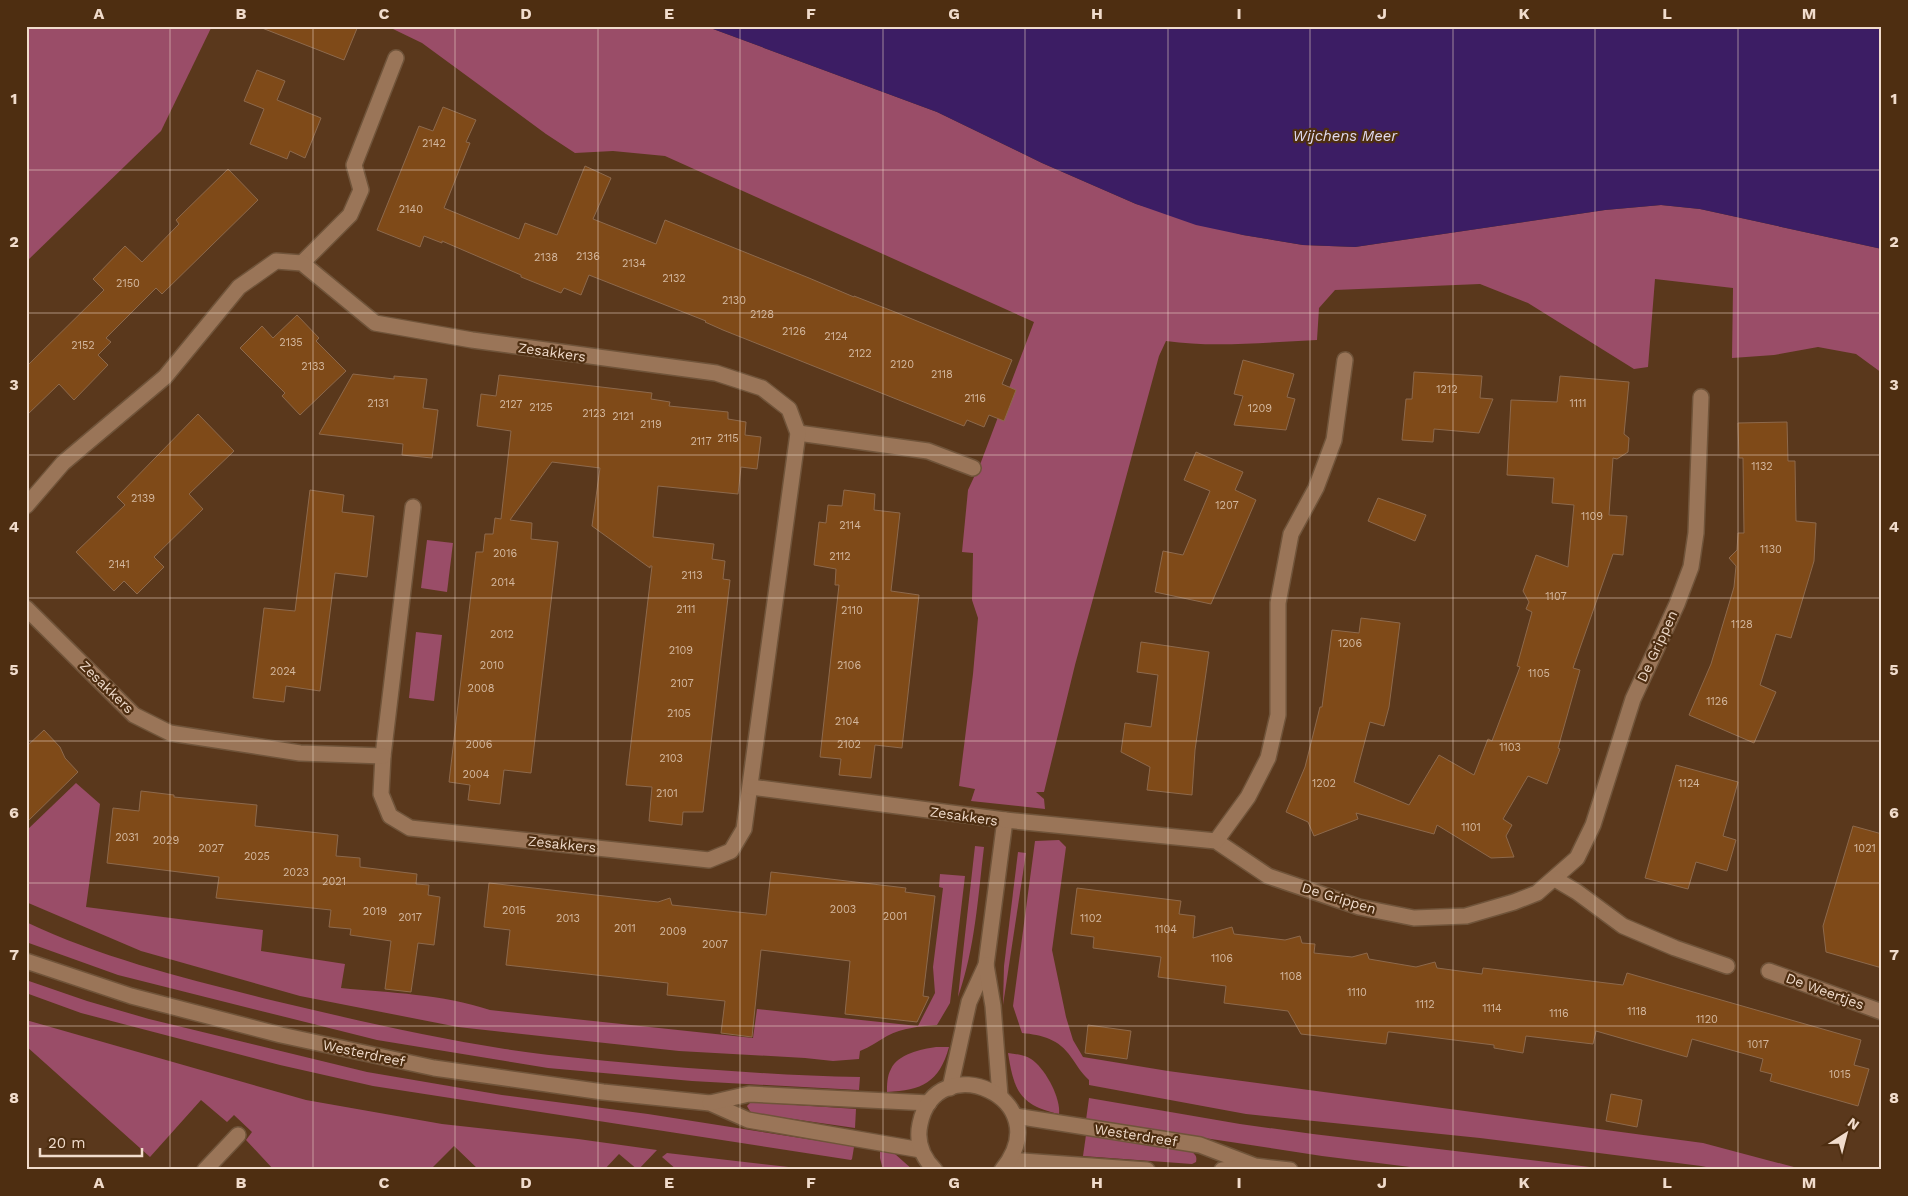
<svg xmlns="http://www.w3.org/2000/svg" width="1908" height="1196" viewBox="0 0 1908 1196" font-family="'Work Sans',sans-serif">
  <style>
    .green { fill: #9a4d68 }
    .water { fill: #3c1d64 }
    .building { fill: #7f4a18; stroke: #8d694c }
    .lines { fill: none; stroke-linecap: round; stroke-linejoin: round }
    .minor-casing { stroke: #70543a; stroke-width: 18 }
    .minor { stroke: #9a7558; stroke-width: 15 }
    .grid { fill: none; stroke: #f1dccc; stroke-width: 1; stroke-opacity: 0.55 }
    .labels { text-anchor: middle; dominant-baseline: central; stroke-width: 4.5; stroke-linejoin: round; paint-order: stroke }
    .number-label { font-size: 11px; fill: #d4b89f }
    .street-label { font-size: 14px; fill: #f1dccc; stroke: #4e2e11 }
    .water-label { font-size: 15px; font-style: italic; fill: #e0daef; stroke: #4e2e11 }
    .neatline { fill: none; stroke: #f1dccc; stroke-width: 2 }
    .grid-label { font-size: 16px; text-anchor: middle; font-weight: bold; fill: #f1dccc }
  </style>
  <rect width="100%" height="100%" fill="#5a381c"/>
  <!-- green -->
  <g class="green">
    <polygon points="26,26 212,26 161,131 26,262"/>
    <path d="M391,26H705L937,112L1042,163L1136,204L1243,235L1303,245L1355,247L1605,210L1661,205L1700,209L1882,249V373L1856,354L1818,347L1774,355L1732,358L1733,288L1655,279L1648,367L1634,369L1528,303L1480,284L1335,290L1319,308L1317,340C1267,342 1215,348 1166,341L1159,356L1075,665L1044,792H1036L1044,799L1045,809L971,801L975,789L959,786L973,674L978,618L972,600L973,553L962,552L968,490L981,462L1034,322L665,156L613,151L575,153L546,134L422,43L393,29Z"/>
    <polygon points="427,540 453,543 447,592 421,588"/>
    <polygon points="416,632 442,635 434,701 409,698"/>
    <path d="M76,783L100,804L86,907L263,930L261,951L345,964L341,988C391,993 442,994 490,1010L753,1038L757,1009L918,1026L935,993L933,967L943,888L939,887L940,874L965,876L950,1003L937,1025C921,1026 902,1028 887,1036C878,1041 870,1047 860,1051L859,1059L833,1061L805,1058L679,1051L458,1027L300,996L141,951L26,902V831Z"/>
    <path d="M1059,840L1066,847L1052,950L1066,1017L1073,1040L1083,1057L1168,1071L1703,1143L1805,1170H1722L1701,1166L1480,1138L1246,1114L1089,1085V1080C1081,1073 1077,1065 1071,1057C1059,1039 1042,1035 1022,1033L1013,1006L1035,841Z"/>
    <path d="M975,846L984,847C978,897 975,949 958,997Z"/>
    <polygon points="1018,852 1026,853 1003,1005 1004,966"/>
    <path d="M26,922C104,959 191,980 275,1001C351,1019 428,1037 505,1049C558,1057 610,1061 663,1066C729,1071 794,1076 860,1077L859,1090L692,1081L548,1068L377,1040L118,975L26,942Z"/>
    <polygon points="26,980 87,1001 149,1019 367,1072 502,1095 648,1114 852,1146 854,1147 852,1159 851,1160 373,1086 280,1065 81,1013 26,993"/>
    <polygon points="26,1020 306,1100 442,1124 578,1139 657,1150 638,1170 619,1154 604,1170 479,1170 454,1146 430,1170 274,1170 246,1140 252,1132 234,1115 227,1122 201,1100 150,1157 26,1046"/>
    <path d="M936,1047H949C939,1083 922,1090 887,1092C887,1085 887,1076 891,1069C898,1054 921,1049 936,1047Z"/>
    <path d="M1008,1053C1016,1054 1024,1055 1031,1059C1045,1068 1061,1098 1059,1114C1019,1105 1014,1090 1008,1053Z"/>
    <polygon points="1089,1098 1240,1124 1313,1134 1615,1170 1434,1170 1322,1156 1086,1120"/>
    <polygon points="751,1102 856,1109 855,1128 751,1113 747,1106"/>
    <path d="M1086,1135L1192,1152C1196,1155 1197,1157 1196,1162L1192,1164L1083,1156Z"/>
    <polygon points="880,1151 895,1154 913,1170 883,1170 880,1158"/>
    <polygon points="667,1153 815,1170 677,1170 662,1157"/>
  </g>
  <!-- water -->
  <polygon class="water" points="705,26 1882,26 1882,249 1700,209 1661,205 1605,210 1355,247 1303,245 1243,235 1196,225 1136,204 1042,163 937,112"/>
  <!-- building -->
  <g class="building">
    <polygon points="263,26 358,26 344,60 262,28"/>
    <polygon points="257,70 285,81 277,100 321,118 305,158 290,151 287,159 250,144 264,109 244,101"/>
    <polygon points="443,107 476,120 466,142 470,143 444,208 519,239 525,223 557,235 585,166 611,178 593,219 656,244 665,220 809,278 854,297 854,296 895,312 1012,360 1002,384 1016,390 1004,421 989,415 984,427 967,420 964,426 723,330 705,322 706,321 589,275 581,295 564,288 561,293 521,277 521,275 442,241 442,243 424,236 420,247 377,230 419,126 433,131"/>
    <polygon points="228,169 258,200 162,294 156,288 106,338 111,342 98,355 108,365 74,400 59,384 26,416 26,367 104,290 93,279 125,246 142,262 179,224 176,220"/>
    <polygon points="297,315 319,338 316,341 346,371 300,415 282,396 285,393 240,348 262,326 273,338"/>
    <polygon points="1243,360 1294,374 1287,397 1295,399 1286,430 1234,425 1243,396 1234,394"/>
    <polygon points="1414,372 1482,376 1480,398 1493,399 1479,433 1434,429 1433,442 1402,440 1406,399 1412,399"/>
    <polygon points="353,374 394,379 394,376 427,379 423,408 438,410 432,458 402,455 403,444 319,434"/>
    <polygon points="499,375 652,393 651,399 670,402 669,406 728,412 728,419 746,422 745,435 761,437 757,469 741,467 738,494 658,486 653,537 714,544 712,559 725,561 723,579 730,580 703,812 683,812 682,825 649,821 652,787 626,785 652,566 650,566 650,568 592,526 600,468 552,462 510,520 532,523 531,539 558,542 531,773 504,770 500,804 468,800 470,785 449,782 476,552 483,552 485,534 493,534 495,518 501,519 511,431 477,426 481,394 496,396"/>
    <polygon points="1560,376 1629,382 1624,434 1629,438 1628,452 1617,459 1613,458 1609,515 1627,516 1623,555 1613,554 1573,668 1580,670 1558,748 1560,749 1547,784 1528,776 1503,819 1512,825 1506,836 1514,857 1491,858 1437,825 1434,834 1356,813 1358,819 1314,836 1308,822 1286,812 1305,767 1320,707 1322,707 1332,630 1359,633 1361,618 1400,623 1389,707 1384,726 1370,722 1354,782 1409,805 1439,755 1474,775 1488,739 1492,741 1520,667 1517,666 1532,612 1526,609 1529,602 1523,591 1536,555 1568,567 1574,505 1552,503 1554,478 1507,475 1511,400 1557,402"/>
    <polygon points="198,414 234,451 189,494 203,509 154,557 164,567 137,594 124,581 114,591 76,552 125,505 117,497"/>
    <polygon points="1787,422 1788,461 1795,461 1796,521 1816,523 1814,561 1791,638 1776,634 1760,685 1776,692 1754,743 1689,715 1711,664 1734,587 1736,566 1729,558 1737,550 1738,533 1744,533 1743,458 1739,458 1738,423"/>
    <polygon points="1196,452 1243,472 1235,490 1256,500 1211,604 1155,592 1163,551 1183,555 1210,491 1184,480"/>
    <polygon points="310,490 344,495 342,512 374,516 367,577 335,573 320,691 286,686 284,702 253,698 264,608 295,611"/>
    <polygon points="844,490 875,494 874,510 900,513 891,591 919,595 902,748 875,745 871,778 839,775 841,759 820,757 839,585 835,585 836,569 814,565 819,522 826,523 828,505 842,506"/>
    <polygon points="1378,498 1426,515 1415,541 1368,521"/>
    <polygon points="1141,642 1209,652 1195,750 1192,795 1147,790 1150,767 1121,752 1125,723 1151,727 1158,675 1137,672"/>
    <polygon points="44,730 60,747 65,758 78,772 26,823 26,747"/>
    <polygon points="1676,765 1738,782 1723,836 1736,840 1727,871 1696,862 1688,889 1645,878"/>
    <polygon points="141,791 174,795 174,797 257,805 255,826 338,835 336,856 360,858 360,867 417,874 416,884 429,885 428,895 440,897 434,945 418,943 411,992 385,989 391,941 350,935 351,929 329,927 331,910 216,898 219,877 107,863 113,808 139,811"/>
    <polygon points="1853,826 1882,834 1882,968 1826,952 1823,926"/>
    <polygon points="771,872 906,888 905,892 935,896 923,996 929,997 917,1022 845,1014 850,961 761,950 752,1037 721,1033 725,1001 667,995 668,983 506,965 510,930 484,927 489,883 658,902 670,898 672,905 766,915"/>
    <polygon points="1077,888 1181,901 1179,914 1195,916 1193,938 1232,927 1234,934 1285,940 1300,936 1302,943 1315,944 1314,953 1352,957 1367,953 1369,959 1416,967 1435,962 1437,968 1482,974 1483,968 1623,985 1627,973 1861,1040 1854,1065 1869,1069 1858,1106 1770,1081 1772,1074 1760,1071 1763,1059 1692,1039 1687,1057 1596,1031 1593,1044 1526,1036 1523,1053 1494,1048 1494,1045 1390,1032 1388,1032 1386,1044 1301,1034 1288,1011 1224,1003 1226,986 1158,977 1161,957 1093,948 1094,937 1071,934"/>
    <polygon points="1088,1025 1131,1031 1127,1059 1085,1053"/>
    <polygon points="1611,1094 1642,1100 1637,1127 1606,1121"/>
  </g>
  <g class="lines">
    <defs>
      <g id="minor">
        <polyline points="302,263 350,215 361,190 354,165 396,58"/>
        <polyline points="798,433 928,451 973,468"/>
        <polyline points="26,506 63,463 165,377 239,287 276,261 302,263 375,323 472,340 716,373 762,388 789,409 798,433 744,829 731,851 709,860 410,828 390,816 381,794 383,756 413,507"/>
        <polyline points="26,608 134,715 170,733 300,753 383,756"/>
        <polyline points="751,787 1005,820 986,965 969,1002 950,1088"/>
        <polyline points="1005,820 1216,841 1268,876 1359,907 1414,918 1466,916 1514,902 1537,893 1577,858 1593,825 1633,699 1677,604 1691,567 1696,533 1701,397"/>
        <polyline points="1216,841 1248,797 1268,758 1278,715 1278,603 1291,534 1316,488 1334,440 1345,360"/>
        <polyline points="1555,879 1577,892 1623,926 1675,948 1727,966"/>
        <polyline points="26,961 131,996 281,1035 434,1068 603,1092 710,1103 748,1120 921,1150"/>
        <polyline points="986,965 993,1006 1000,1096"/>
        <polyline points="1769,971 1882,1012"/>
        <polyline points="710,1103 749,1094 929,1103"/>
        <polyline points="1015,1116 1200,1145 1255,1166 1290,1170"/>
        <polyline points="1010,1160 1147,1170"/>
        <polyline points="205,1170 238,1135"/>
        <path d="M935,1170C922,1157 916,1142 920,1124C936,1045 1061,1098 1002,1170"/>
        <polyline points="1222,1170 1253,1166"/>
      </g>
    </defs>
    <!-- minor casing -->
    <use href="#minor" class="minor-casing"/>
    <!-- minor -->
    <use href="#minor" class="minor"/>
  </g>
  <!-- grid -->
  <path class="grid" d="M170,26V1170M313,26V1170M455,26V1170M598,26V1170M740,26V1170M883,26V1170M1025,26V1170M1168,26V1170M1310,26V1170M1453,26V1170M1595,26V1170M1738,26V1170M26,170H1882M26,313H1882M26,455H1882M26,598H1882M26,741H1882M26,883H1882M26,1026H1882"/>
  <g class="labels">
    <!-- number labels -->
    <g class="number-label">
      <text x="434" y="143">2142</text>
      <text x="411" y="209">2140</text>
      <text x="588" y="256">2136</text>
      <text x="546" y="257">2138</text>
      <text x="634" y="263">2134</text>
      <text x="674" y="278">2132</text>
      <text x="128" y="283">2150</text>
      <text x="734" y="300">2130</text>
      <text x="762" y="314">2128</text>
      <text x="794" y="331">2126</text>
      <text x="836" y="336">2124</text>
      <text x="291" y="342">2135</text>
      <text x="83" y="345">2152</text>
      <text x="860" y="353">2122</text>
      <text x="902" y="364">2120</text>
      <text x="313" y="366">2133</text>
      <text x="942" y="374">2118</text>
      <text x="1447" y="389">1212</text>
      <text x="975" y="398">2116</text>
      <text x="378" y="403">2131</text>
      <text x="1578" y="403">1111</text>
      <text x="511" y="404">2127</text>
      <text x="541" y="407">2125</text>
      <text x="1260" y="408">1209</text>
      <text x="594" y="413">2123</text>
      <text x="623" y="416">2121</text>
      <text x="651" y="424">2119</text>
      <text x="728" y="438">2115</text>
      <text x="701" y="441">2117</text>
      <text x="1762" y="466">1132</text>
      <text x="143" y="498">2139</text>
      <text x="1227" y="505">1207</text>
      <text x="1592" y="516">1109</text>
      <text x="850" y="525">2114</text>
      <text x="1771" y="549">1130</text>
      <text x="505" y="553">2016</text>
      <text x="840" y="556">2112</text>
      <text x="119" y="564">2141</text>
      <text x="692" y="575">2113</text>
      <text x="503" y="582">2014</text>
      <text x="1556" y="596">1107</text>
      <text x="686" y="609">2111</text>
      <text x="852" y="610">2110</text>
      <text x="1742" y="624">1128</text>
      <text x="502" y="634">2012</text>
      <text x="1350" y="643">1206</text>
      <text x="681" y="650">2109</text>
      <text x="492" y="665">2010</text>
      <text x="849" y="665">2106</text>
      <text x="283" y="671">2024</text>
      <text x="1539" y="673">1105</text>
      <text x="682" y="683">2107</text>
      <text x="481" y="688">2008</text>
      <text x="1717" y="701">1126</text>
      <text x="679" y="713">2105</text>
      <text x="847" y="721">2104</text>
      <text x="479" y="744">2006</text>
      <text x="849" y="744">2102</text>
      <text x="1510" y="747">1103</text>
      <text x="671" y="758">2103</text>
      <text x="476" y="774">2004</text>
      <text x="1324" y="783">1202</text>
      <text x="1689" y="783">1124</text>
      <text x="667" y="793">2101</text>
      <text x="1471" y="827">1101</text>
      <text x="127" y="837">2031</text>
      <text x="166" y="840">2029</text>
      <text x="211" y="848">2027</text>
      <text x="1865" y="848">1021</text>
      <text x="257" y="856">2025</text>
      <text x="296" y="872">2023</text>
      <text x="334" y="881">2021</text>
      <text x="843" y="909">2003</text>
      <text x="514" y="910">2015</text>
      <text x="375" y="911">2019</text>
      <text x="895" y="916">2001</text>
      <text x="410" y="917">2017</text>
      <text x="568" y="918">2013</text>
      <text x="1091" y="918">1102</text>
      <text x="625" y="928">2011</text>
      <text x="1166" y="929">1104</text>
      <text x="673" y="931">2009</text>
      <text x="715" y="944">2007</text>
      <text x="1222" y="958">1106</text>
      <text x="1291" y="976">1108</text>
      <text x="1357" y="992">1110</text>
      <text x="1425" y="1004">1112</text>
      <text x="1492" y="1008">1114</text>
      <text x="1637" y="1011">1118</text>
      <text x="1559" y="1013">1116</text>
      <text x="1707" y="1019">1120</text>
      <text x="1758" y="1044">1017</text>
      <text x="1840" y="1074">1015</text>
    </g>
    <!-- street labels -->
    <g class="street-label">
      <text transform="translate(552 352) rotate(8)">Zesakkers</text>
      <text transform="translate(1657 646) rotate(-65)">De Grippen</text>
      <text transform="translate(107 687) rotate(44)">Zesakkers</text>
      <text transform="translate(964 816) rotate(8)">Zesakkers</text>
      <text transform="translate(562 844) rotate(6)">Zesakkers</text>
      <text transform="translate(1339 898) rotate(17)">De Grippen</text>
      <text transform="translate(1825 991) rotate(20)">De Weertjes</text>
      <text transform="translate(364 1053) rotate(12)">Westerdreef</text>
      <text transform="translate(1136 1135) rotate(9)">Westerdreef</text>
    </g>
    <!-- water labels -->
    <g class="water-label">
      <text x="1345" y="136">Wijchens Meer</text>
    </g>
  </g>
  <!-- border -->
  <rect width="1908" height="1196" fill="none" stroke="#4e2e11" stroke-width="55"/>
  <!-- north arrow -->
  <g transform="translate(1846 1134) rotate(36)" stroke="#4e2e11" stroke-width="4" paint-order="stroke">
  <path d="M0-4L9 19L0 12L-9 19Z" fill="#f1dccc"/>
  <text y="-8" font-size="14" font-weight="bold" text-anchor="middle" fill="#f1dccc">N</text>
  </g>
  <!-- scale -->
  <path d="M40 1148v8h102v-8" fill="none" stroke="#f1dccc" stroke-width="2.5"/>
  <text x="48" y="1148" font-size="15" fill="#f1dccc" stroke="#4e2e11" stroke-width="4" paint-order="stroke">20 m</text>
  <rect x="28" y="28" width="1852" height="1140" class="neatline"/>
  <g class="grid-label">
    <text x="99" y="19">A</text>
    <text x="241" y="19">B</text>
    <text x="384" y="19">C</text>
    <text x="526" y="19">D</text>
    <text x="669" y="19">E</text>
    <text x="811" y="19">F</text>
    <text x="954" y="19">G</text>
    <text x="1097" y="19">H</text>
    <text x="1239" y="19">I</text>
    <text x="1382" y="19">J</text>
    <text x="1524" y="19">K</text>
    <text x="1667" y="19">L</text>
    <text x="1809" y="19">M</text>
    <text x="14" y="104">1</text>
    <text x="1894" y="104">1</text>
    <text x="14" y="247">2</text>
    <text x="1894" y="247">2</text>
    <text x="14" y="390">3</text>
    <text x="1894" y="390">3</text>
    <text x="14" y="532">4</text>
    <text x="1894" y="532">4</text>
    <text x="14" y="675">5</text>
    <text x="1894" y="675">5</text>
    <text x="14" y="818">6</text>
    <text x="1894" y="818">6</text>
    <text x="14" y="960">7</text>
    <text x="1894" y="960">7</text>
    <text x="14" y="1103">8</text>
    <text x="1894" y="1103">8</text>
    <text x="99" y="1188">A</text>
    <text x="241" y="1188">B</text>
    <text x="384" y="1188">C</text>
    <text x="526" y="1188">D</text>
    <text x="669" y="1188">E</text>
    <text x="811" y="1188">F</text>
    <text x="954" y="1188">G</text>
    <text x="1097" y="1188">H</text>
    <text x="1239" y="1188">I</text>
    <text x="1382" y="1188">J</text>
    <text x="1524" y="1188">K</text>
    <text x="1667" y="1188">L</text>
    <text x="1809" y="1188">M</text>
  </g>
</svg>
